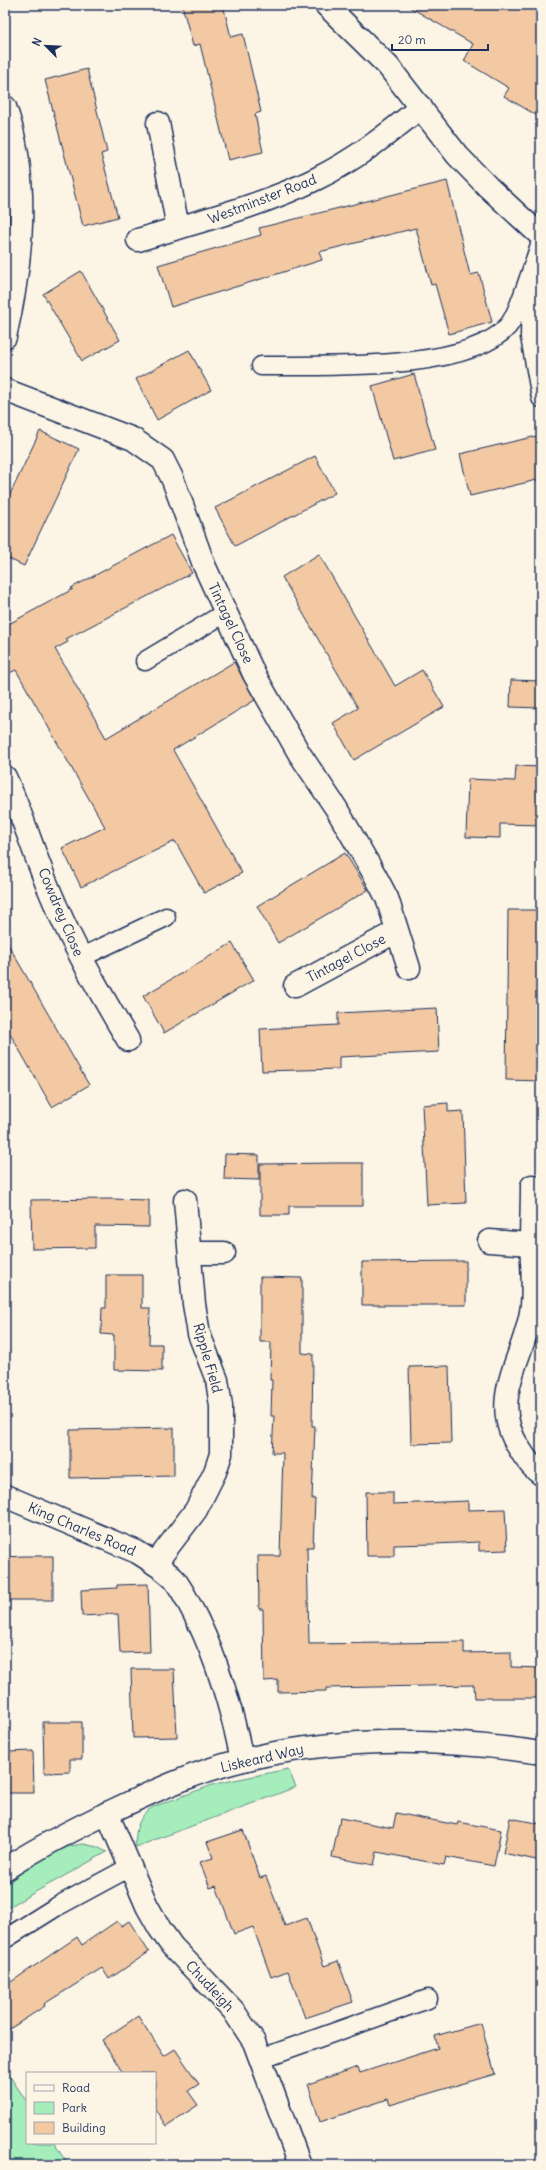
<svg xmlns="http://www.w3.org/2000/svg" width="546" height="2170" viewBox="0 0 546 2170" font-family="Delius,sans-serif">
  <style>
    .green { fill: #a5edbb; stroke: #608e8c }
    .building { fill: #f2c9a2; stroke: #1b2f5e }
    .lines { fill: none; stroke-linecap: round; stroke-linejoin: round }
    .service-casing { stroke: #1b2f5e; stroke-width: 21 }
    .minor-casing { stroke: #1b2f5e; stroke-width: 25 }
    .service { stroke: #fcf5e5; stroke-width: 18 }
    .minor { stroke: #fcf5e5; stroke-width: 22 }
    .labels { text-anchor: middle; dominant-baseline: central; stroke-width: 3; stroke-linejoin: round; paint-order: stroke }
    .street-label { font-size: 14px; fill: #1b2f5e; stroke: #fcf5e5 }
  </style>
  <rect width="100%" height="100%" fill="#fcf5e5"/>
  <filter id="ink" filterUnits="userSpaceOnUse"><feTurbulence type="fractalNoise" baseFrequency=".025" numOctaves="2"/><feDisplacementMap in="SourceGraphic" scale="8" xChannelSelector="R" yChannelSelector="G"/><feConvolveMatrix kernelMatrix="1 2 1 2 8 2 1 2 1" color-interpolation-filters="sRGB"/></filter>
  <g filter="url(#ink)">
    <!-- green -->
    <g class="green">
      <path d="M288,1769L296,1787L136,1847C134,1831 139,1815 153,1807L215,1784Z"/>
      <path d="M84,1844L97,1847L107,1852L5,1909V1885C29,1868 54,1846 84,1844Z"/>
      <polygon points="5,2069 27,2102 27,2143 54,2143 68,2165 11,2165 5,2156"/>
    </g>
    <!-- building -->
    <g class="building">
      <polygon points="182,5 223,5 231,37 243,34 261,112 255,114 263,152 228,160 200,44 193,46"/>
      <polygon points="406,5 541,5 541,118 504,96 509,88 464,61 473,44"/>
      <polygon points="87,69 107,152 101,154 118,217 83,226 45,80"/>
      <polygon points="447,181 470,275 479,273 492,322 449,334 435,284 431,285 416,228 319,252 322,260 171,307 158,265 261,235 259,228"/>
      <polygon points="81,271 120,340 82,361 43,294"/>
      <polygon points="189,350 211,390 157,420 136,379"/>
      <polygon points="414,374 435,450 393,461 372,386"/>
      <polygon points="40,431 79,449 24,566 5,557 5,505"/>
      <polygon points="541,435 541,479 470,496 460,454"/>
      <polygon points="315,456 335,493 235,546 215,508"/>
      <polygon points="171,535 192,573 66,639 68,642 55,649 106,738 234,662 255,700 173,750 242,873 204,893 175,841 81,887 62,848 105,827 16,670 5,675 5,626 73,589 71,588"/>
      <polygon points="319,554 395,686 422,670 444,707 354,760 333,723 358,708 282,577"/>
      <polygon points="511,680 541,681 541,708 510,707"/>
      <polygon points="516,766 541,767 541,825 500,824 500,838 466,837 468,779 515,781"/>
      <polygon points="345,853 368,890 278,943 257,906"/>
      <polygon points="508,910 541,910 541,1081 506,1080"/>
      <polygon points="5,939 89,1085 52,1107 5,1025"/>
      <polygon points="232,943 254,980 164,1033 143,996"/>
      <polygon points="437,1008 439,1052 339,1057 339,1069 262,1071 260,1029 338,1025 338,1013"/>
      <polygon points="448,1103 448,1112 463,1111 466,1203 427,1205 422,1105"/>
      <polygon points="225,1154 259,1155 259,1180 224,1179"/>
      <polygon points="335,1163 363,1163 363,1206 289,1206 289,1215 260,1215 260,1164"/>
      <polygon points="111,1199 149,1200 149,1227 95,1226 95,1248 32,1249 31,1200"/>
      <polygon points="466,1261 466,1305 362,1305 362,1262"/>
      <polygon points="106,1275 142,1275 142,1308 150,1308 149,1344 162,1344 162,1371 114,1370 114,1335 101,1334 102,1308 106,1308"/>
      <polygon points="260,1277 302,1278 302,1353 313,1354 312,1426 315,1426 312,1499 315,1499 313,1547 307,1547 309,1644 464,1642 464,1653 511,1652 511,1667 541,1668 541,1698 475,1698 474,1685 326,1688 326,1691 278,1692 278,1680 264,1681 263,1609 259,1609 258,1556 280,1556 283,1453 272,1453 274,1416 271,1416 272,1380 270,1380 271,1342 260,1342"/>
      <polygon points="449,1366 451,1443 411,1444 409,1367"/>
      <polygon points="174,1428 174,1476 70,1478 70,1430"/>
      <polygon points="366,1492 393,1492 393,1504 468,1501 468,1510 505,1509 507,1550 479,1551 479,1542 434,1544 394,1545 394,1556 367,1556"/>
      <polygon points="24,1556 53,1556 53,1600 5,1600 5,1557"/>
      <polygon points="148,1584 150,1652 120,1653 118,1614 82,1616 81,1590 117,1588 117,1585"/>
      <polygon points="131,1669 174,1669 177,1737 133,1738"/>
      <polygon points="43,1722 82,1722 82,1759 70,1759 70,1772 44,1773"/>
      <polygon points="33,1751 34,1793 7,1793 7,1752"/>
      <polygon points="396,1813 457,1825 458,1822 501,1830 494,1866 446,1857 444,1865 377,1852 374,1865 332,1857 340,1818 393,1828"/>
      <polygon points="510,1818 541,1824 541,1861 503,1853"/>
      <polygon points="243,1830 260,1878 266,1876 285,1926 307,1918 324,1966 338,1961 353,2002 305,2018 288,1971 271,1977 253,1927 234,1934 216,1886 210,1888 200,1862 213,1858 207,1842"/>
      <polygon points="117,1921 121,1926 129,1921 149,1952 109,1979 102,1968 44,2004 45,2006 5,2032 5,1986 77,1937 82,1945"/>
      <polygon points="138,2016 164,2056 175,2049 199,2084 188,2091 198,2105 166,2126 155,2109 155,2073 123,2073 102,2040"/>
      <polygon points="481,2023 495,2074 390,2105 388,2099 320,2122 308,2084 358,2067 360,2073 438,2048 435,2036"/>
    </g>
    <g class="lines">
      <defs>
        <g id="service">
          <polyline points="531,286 530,337 541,398"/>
          <path d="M261,366C321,365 467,373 508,326C520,312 534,261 541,242"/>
          <polyline points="145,661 225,613"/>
          <polyline points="80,958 166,917"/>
          <polyline points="5,1939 56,1907 132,1866"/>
          <polyline points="262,2058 428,1999"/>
        </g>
        <g id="minor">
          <polyline points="326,5 388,66 457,155 488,187 541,236"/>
          <path d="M5,107C31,180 22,263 5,337"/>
          <polyline points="158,123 178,228"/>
          <path d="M138,240C198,221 259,207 316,179C355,160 388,134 421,107"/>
          <polyline points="5,390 133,439 163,460 173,480 204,565 254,674 299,753 336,808 376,877 387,898 409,968"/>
          <path d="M5,777C22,813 33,851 48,887C70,941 99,991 128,1040"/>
          <polyline points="295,986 397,931"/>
          <path d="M532,1186C532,1205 531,1225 531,1244C532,1265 534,1284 532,1305C527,1356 486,1397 519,1448C525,1458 532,1468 541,1474"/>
          <polyline points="489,1241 531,1244"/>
          <polyline points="191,1253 224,1253"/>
          <path d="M5,1496L137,1552C150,1560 163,1568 174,1579C183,1590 190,1606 197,1619C219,1664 232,1710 242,1760"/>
          <polyline points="155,1564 196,1510 215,1472 221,1454 221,1406 217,1380 199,1334 194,1304 185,1200"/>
          <polyline points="107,1813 147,1906 160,1929 172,1946 233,2010 254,2042 300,2165"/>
          <path d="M5,1869C40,1846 76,1828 114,1810C156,1790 198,1771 243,1760C341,1736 443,1738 541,1753"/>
        </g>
      </defs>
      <!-- service casing -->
      <use href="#service" class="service-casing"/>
      <!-- minor casing -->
      <use href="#minor" class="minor-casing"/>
      <!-- service -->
      <use href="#service" class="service"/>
      <!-- minor -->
      <use href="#minor" class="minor"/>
    </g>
  </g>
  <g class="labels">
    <!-- street labels -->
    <g class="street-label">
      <text transform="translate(262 199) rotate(-21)">Westminster Road</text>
      <text transform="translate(231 623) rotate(65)">Tintagel Close</text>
      <text transform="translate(61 912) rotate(67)">Cowdrey Close</text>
      <text transform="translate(346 958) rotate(-28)">Tintagel Close</text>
      <text transform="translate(208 1358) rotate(74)">Ripple Field</text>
      <text transform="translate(82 1529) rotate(23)">King Charles Road</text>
      <text transform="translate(262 1758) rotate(-13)">Liskeard Way</text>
      <text transform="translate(210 1986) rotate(47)">Chudleigh</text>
    </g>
  </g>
  <!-- margin -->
  <rect width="546" height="2170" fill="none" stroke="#fcf5e5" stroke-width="20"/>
  <rect x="10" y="10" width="526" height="2150" fill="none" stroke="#1b2f5e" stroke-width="1.5" filter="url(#ink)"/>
  <!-- legend -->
  <rect x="26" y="2072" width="130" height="72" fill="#fcf5e5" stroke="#a2a6af"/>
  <rect x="34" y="2085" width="20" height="6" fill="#fcf5e5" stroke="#a2a6af"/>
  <text x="62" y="2092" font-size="12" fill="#1b2f5e">Road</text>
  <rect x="34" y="2102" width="20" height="12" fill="#a5edbb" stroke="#a2a6af"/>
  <text x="62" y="2112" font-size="12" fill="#1b2f5e">Park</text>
  <rect x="34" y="2122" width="20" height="12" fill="#f2c9a2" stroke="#a2a6af"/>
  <text x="62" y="2132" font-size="12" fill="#1b2f5e">Building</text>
  <!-- north arrow -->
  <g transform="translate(46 46) rotate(294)" stroke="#fcf5e5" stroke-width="3" paint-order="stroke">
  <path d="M0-3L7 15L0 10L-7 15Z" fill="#1b2f5e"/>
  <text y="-6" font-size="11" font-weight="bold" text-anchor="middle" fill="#1b2f5e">N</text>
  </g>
  <!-- scale -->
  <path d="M392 44v6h96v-6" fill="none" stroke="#1b2f5e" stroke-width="2"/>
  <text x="398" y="44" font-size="12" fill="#1b2f5e" stroke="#fcf5e5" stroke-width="3" paint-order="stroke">20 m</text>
</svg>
